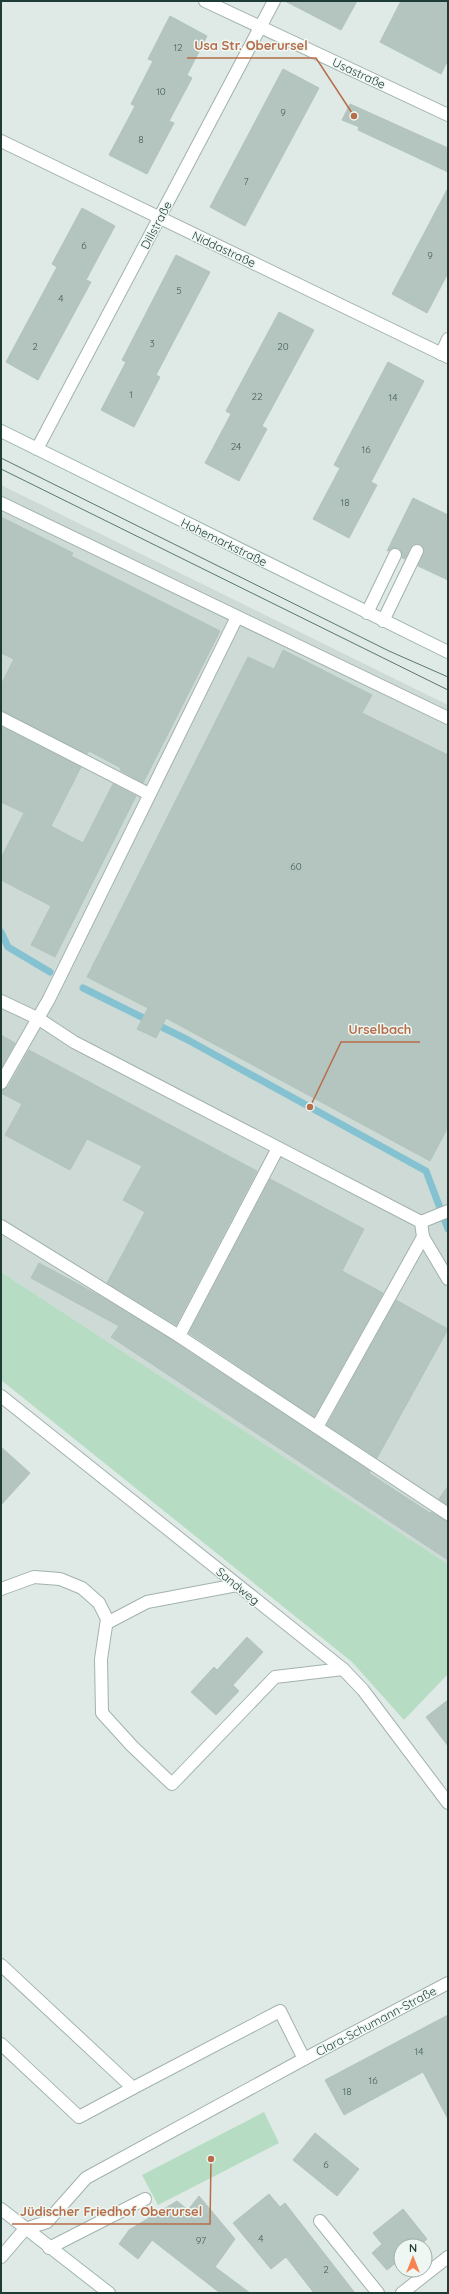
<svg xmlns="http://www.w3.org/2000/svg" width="449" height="2294" viewBox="0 0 449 2294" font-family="Quicksand,sans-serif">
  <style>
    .built { fill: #cddad5 }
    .green { fill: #b6ddc3 }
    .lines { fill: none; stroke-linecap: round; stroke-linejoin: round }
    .stream { stroke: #84c2d2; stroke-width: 7 }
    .building { fill: #b4c5bf; stroke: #b1c4bd }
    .lane-casing { stroke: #a2b2ad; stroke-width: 14 }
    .street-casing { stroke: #a2b2ad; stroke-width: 14 }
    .secondary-casing { stroke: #9db6af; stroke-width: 14 }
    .lane { stroke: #fff; stroke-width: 12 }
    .street { stroke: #fff; stroke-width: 12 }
    .secondary { stroke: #fff; stroke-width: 12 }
    .tram { stroke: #597770; stroke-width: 1 }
    .labels { text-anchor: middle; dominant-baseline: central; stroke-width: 3; stroke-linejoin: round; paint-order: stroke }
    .number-label { font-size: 10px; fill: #445e58 }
    .street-label { font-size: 12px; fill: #1f3b35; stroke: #eff7f3 }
    .leader { fill: none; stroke: #b66d49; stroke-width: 1.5 }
    .callout-dot { fill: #b66d49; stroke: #eff7f3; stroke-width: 1.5 }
    .callout-label { font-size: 13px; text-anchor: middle; font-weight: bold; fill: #b66d49; stroke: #eff7f3; stroke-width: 3; stroke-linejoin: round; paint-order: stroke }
  </style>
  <rect width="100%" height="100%" fill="#dfeae6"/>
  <!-- built -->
  <polygon class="built" points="1,485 448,705 448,1564 1,1272"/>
  <!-- green -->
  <g class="green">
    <polygon points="1,1272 448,1564 448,1674 404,1720 352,1662 1,1380"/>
    <polygon points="264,2112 279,2143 158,2205 142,2175"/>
  </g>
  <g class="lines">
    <!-- stream -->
    <g class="stream">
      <polyline points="1,932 8,947 50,972"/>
      <polyline points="83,988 188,1040 426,1171 448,1229"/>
    </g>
  </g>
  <!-- building -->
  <g class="building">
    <polygon points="285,1 357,1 341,30"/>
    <polygon points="401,1 448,1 448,60 441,74 380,42"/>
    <polygon points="170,16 207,36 187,75 192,78 169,121 174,123 147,174 109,155 135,106 131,104 153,61 148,59"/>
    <polygon points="283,69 319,88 245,226 210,207"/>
    <polygon points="350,104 448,148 448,172 358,130 359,127 342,120"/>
    <polygon points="448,188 448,273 427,313 392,294"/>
    <polygon points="82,208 115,226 86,280 91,282 38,380 6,362 57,267 52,264"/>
    <polygon points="176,255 210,272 156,375 160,377 134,427 101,410 126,362 122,360"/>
    <polygon points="279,312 314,330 262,426 267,429 239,481 205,463 231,414 226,411"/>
    <polygon points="388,362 424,381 371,482 377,485 349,538 313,519 340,468 334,465"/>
    <polygon points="413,498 448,515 448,580 418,566 424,551 420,544 412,545 405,559 402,558 401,551 398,548 387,551"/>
    <polygon points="1,517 73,553 71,556 220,631 143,783 120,770 121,768 89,751 87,754 1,711 1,685 14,659 1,653"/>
    <polygon points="283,650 372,695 362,713 448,755 448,1127 430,1161 166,1018 156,1038 137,1029 148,1008 87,977 248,657 274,669"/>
    <polygon points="1,726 81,767 51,826 83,843 113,784 136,796 55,957 31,945 51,906 1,880 1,858 24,813 1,802"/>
    <polygon points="1,1035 15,1043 1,1068"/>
    <polygon points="29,1050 257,1171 176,1325 107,1283 145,1212 123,1200 142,1166 87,1139 70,1170 5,1135 22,1104 1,1093 1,1090 8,1087"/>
    <polygon points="270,1179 364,1229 342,1271 383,1293 314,1417 189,1333"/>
    <polygon points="39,1263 100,1296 175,1342 370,1471 369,1473 393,1489 430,1513 431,1512 448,1521 448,1560 111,1337 119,1326 31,1278"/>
    <polygon points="396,1300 448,1329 377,1458 327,1425"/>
    <polygon points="1,1447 30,1473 1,1505"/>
    <polygon points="448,1486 448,1505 439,1499"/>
    <polygon points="247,1637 263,1652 233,1685 239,1691 216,1715 191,1692 214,1667 217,1670"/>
    <polygon points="448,1700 448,1746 426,1717"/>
    <polygon points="448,2015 448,2119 423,2072 344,2115 325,2080"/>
    <polygon points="315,2133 359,2169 337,2196 293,2160"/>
    <polygon points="269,2194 280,2207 285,2203 355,2293 314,2293 286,2257 271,2269 233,2223"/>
    <polygon points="199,2196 235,2239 215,2267 250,2293 220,2293 152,2240 138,2259 119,2244 129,2230 177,2201 188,2210"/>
    <polygon points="403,2209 427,2239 422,2244 424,2246 401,2246 401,2266 397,2262 387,2270 372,2253 382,2244 373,2233"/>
  </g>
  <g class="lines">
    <defs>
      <g id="lane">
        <polyline points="441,354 448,339"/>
        <polyline points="1,503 448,718"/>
        <polyline points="367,613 395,555"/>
        <polyline points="383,621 417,551"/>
        <polyline points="1,718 149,794"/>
        <polyline points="1,1001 39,1019 74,1042 421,1222 423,1237 448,1279"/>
        <polyline points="1,1083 49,999 237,617"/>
        <polyline points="421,1222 448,1211"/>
        <polyline points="1,1226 179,1336 448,1514"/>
        <polyline points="179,1336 278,1148"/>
        <polyline points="1,1396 343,1669 363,1690 448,1803"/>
        <polyline points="317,1427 423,1237"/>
        <polyline points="1,1589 34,1577 60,1579 82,1588 99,1603 107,1619 101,1659 102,1713 132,1746 172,1784 275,1677 343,1669"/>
        <polyline points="107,1623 147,1602 237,1585"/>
        <polyline points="1,1965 133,2088 280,2011 304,2059 86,2178 47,2222 25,2229"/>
        <polyline points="1,2044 79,2117 133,2088"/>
        <polyline points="320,2221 378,2293"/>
        <polyline points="49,2248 145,2199"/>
      </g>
      <g id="street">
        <polyline points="205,1 448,115"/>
        <polyline points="1,141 448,357"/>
        <polyline points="37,449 274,1"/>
        <polyline points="304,2059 448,1983"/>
        <polyline points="1,2257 25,2229"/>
        <polyline points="402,2293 448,2257"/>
      </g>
      <g id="secondary">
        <polyline points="1,431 448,652"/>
        <polyline points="1,2209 109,2293"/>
      </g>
    </defs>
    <!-- lane casing -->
    <use href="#lane" class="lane-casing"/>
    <!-- street casing -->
    <use href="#street" class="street-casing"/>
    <!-- secondary casing -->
    <use href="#secondary" class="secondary-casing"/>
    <!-- lane -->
    <use href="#lane" class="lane"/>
    <!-- street -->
    <use href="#street" class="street"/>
    <!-- secondary -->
    <use href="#secondary" class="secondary"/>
    <!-- tram -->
    <g class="tram">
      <polyline points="1,458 389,651 448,677"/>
      <polyline points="1,469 448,690"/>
    </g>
  </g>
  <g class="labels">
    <!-- number labels -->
    <g class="number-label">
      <text x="178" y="47">12</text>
      <text x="161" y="91">10</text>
      <text x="283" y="112">9</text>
      <text x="141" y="139">8</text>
      <text x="246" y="181">7</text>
      <text x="84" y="245">6</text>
      <text x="430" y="255">9</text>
      <text x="179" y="290">5</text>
      <text x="61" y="298">4</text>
      <text x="152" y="343">3</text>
      <text x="35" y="346">2</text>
      <text x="283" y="346">20</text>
      <text x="131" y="394">1</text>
      <text x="257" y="396">22</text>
      <text x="393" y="397">14</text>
      <text x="236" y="446">24</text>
      <text x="366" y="449">16</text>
      <text x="345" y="502">18</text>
      <text x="296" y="866">60</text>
      <text x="419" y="2051">14</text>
      <text x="373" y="2080">16</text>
      <text x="347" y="2091">18</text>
      <text x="326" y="2164">6</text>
      <text x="261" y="2238">4</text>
      <text x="201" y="2240">97</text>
      <text x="326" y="2269">2</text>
    </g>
    <!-- street labels -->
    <g class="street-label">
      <text transform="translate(359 73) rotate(25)">Usastraße</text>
      <text transform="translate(156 225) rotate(-62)">Dillstraße</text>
      <text transform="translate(224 249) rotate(25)">Niddastraße</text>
      <text transform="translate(224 542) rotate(26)">Hohemarkstraße</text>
      <text transform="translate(238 1586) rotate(39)">Sandweg</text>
      <text transform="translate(376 2021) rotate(-28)">Clara-Schumann-Straße</text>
    </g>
  </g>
  <!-- callouts -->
  <path class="leader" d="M354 116L316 58H187M310 1107L341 1042H420M211 2159L210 2224H12"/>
  <g class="callout-dot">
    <circle cx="354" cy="116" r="4"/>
    <circle cx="310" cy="1107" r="4"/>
    <circle cx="211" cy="2159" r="4"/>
  </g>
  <g class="callout-label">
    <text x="251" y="50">Usa Str. Oberursel</text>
    <text x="380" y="1034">Urselbach</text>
    <text x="111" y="2216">Jüdischer Friedhof Oberursel</text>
  </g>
  <!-- border -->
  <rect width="449" height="2294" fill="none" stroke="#1f3b35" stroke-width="4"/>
  <!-- north arrow -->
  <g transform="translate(413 2258)"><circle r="19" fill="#eff7f3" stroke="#9caca7"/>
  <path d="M0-3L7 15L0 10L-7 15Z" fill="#f68351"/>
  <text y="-6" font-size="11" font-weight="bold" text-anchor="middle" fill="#1f3b35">N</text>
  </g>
</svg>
